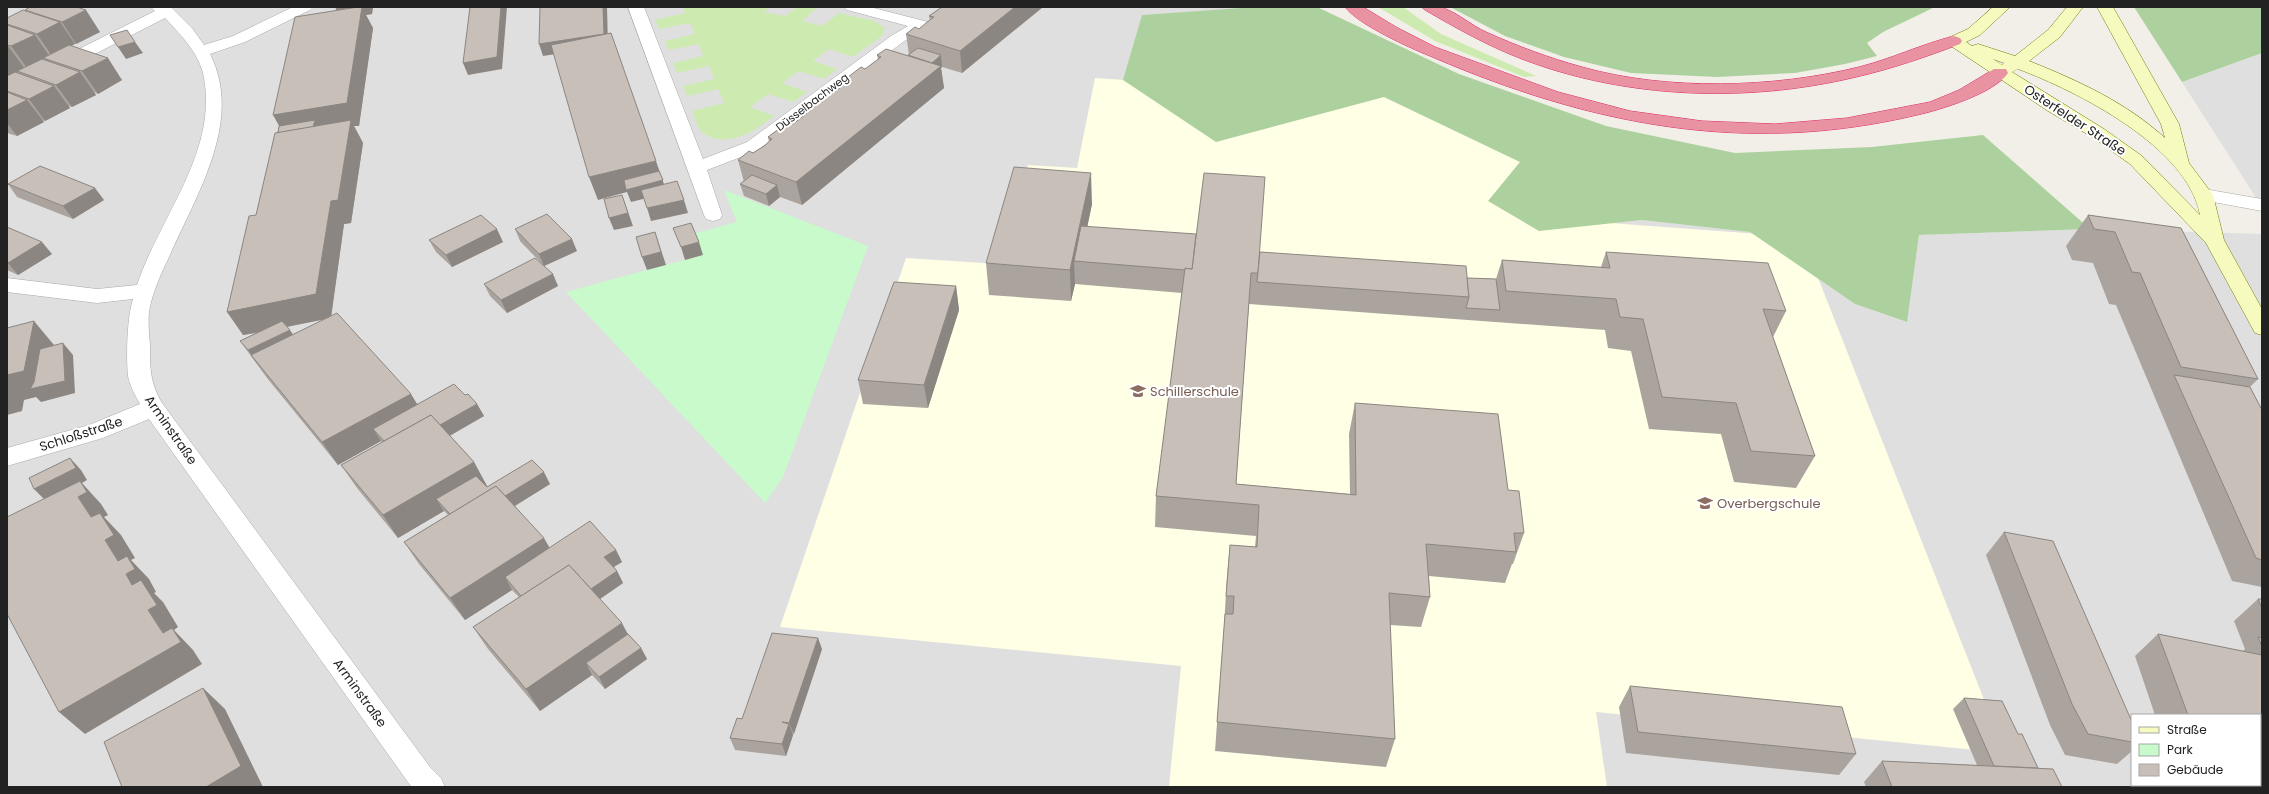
<svg xmlns="http://www.w3.org/2000/svg" width="2269" height="794" viewBox="0 0 2269 794" font-family="Poppins,sans-serif">
  <style>
    .residential { fill: #e0dfdf; fill-rule: evenodd }
    .education { fill: #ffffe5 }
    .grass { fill: #cdebb0 }
    .forest { fill: #add19e }
    .park { fill: #c8facc }
    .lines { fill: none; stroke-linecap: round; stroke-linejoin: round }
    .street-casing { stroke: #a9a9a9; stroke-width: 1 }
    .secondary-casing { stroke: #707d05; stroke-width: 1 }
    .highway-casing { stroke: #dc2a67; stroke-width: 1 }
    .street { fill: #fff; fill-rule: evenodd }
    .secondary { fill: #f7fabf; fill-rule: evenodd }
    .highway { fill: #e892a2; fill-rule: evenodd }
    .wall { fill: #aba49e; fill-rule: evenodd }
    .shaded-wall { fill: #8b8681 }
    .building { fill: #c7bfb8; stroke: #8b8681 }
    .labels { text-anchor: middle; dominant-baseline: central; stroke-width: 4; stroke-linejoin: round; paint-order: stroke }
    .far-street-label { font-size: 11px; fill: #222; stroke: #fff }
    .street-label { font-size: 13px; fill: #222; stroke: #fff }
    .education-label { font-size: 13px; fill: #785e54; stroke: #fff; text-anchor: start }
  </style>
  <rect width="100%" height="100%" fill="#f2efe9"/>
  <!-- residential -->
  <g class="residential">
    <path d="M7,7H1256L1258,8L1142,15L1539,231L1642,220L1750,232L1855,304L1906,322L1919,235L2090,229L2262,234V787H7ZM2132,715H2260V785H2132Z"/>
    <polygon points="2262,53 2262,207 2182,82"/>
  </g>
  <!-- education -->
  <polygon class="education" points="1095,78 1384,97 1520,162 1528,217 1802,237 2005,753 1596,712 1607,787 1169,787 1181,666 780,627 906,258 999,264 1028,165 1077,168"/>
  <!-- grass -->
  <g class="grass">
    <path d="M683,7H770L764,12L785,16L797,7H818L802,21L822,26L839,13L874,21L885,28L882,36L853,57L829,49L813,61L837,69L824,79L799,71L782,83L807,92L793,102L768,94L750,107L774,116C756,130 727,150 703,133C697,129 695,117 692,111L724,103L718,89L687,96L683,86L714,79L709,66L677,73L673,63L703,56L699,44L669,50L665,41L695,34L690,23L659,29L655,20L685,13Z"/>
    <polygon points="1378,7 1403,7 1441,34 1536,76 1524,77 1435,41"/>
  </g>
  <!-- forest -->
  <g class="forest">
    <polygon points="1256,7 1317,7 1459,74 1606,126 1735,153 1872,147 1983,135 2090,229 1919,235 1907,322 1855,304 1750,232 1642,220 1539,231 1488,201 1520,162 1384,97 1216,142 1123,80 1142,15"/>
    <polygon points="1450,7 1935,7 1883,32 1867,43 1877,56 1845,64 1795,73 1717,77 1631,73 1564,57 1505,36"/>
    <polygon points="2134,7 2262,7 2262,53 2182,82"/>
  </g>
  <!-- park -->
  <polygon class="park" points="724,190 868,246 783,477 765,503 566,292 702,255 696,233 737,222"/>
  <g class="lines">
    <defs>
      <g id="street">
        <path d="M151,7L172,8L192,28L204,45L233,36L293,7H313L310,10L245,42L210,54C244,121 196,195 169,257C161,274 152,293 149,312C148,322 149,334 150,345C150,369 150,382 162,403L430,767L441,778L445,787H412L410,785L149,419L103,438L7,466V448L89,425L140,404C135,395 130,386 128,376C126,357 127,317 133,299L97,303L7,292V278L97,289L137,285C160,216 220,150 203,73C198,52 179,33 165,18L13,96L7,97V85L155,11Z"/>
        <polygon points="628,7 644,7 703,159 747,142 891,36 908,26 847,10 844,7 870,7 928,22 930,25 903,42 759,150 707,170 722,215 720,219 713,221 706,219 704,215"/>
        <polygon points="2204,189 2262,199 2262,211 2197,199 2195,195 2197,191"/>
      </g>
      <path id="secondary" d="M1993,7H2010L1980,35L1966,42L1972,46L1978,44L2015,56L2048,30L2067,7H2083L2060,37L2029,61C2077,80 2127,103 2165,138L2161,124L2097,7H2113L2179,124L2189,163L2213,195L2224,240L2262,309V335L2255,333L2206,243L2130,164L2092,137L2048,111L1948,44L1946,41L1948,38L1968,29ZM1993,59L2004,63L2002,65ZM2018,69C2077,91 2188,147 2200,215L2142,156L2104,129L2012,72Z"/>
      <g id="highway">
        <path d="M1345,7H1363L1396,27L1435,47L1558,92L1630,111L1702,121L1775,124L1847,118L1930,102L1959,90L1994,69H2006L2008,73C1995,93 1940,110 1917,115C1745,156 1590,125 1430,56C1410,48 1357,24 1345,7Z"/>
        <path d="M1422,7C1428,7 1435,6 1440,7C1454,10 1472,26 1486,32C1517,46 1549,58 1582,67C1667,91 1774,88 1859,67C1891,59 1922,44 1954,36L1960,38L1962,41L1960,44C1926,57 1891,69 1856,77C1748,103 1626,99 1522,59C1488,46 1456,28 1425,10Z"/>
      </g>
    </defs>
    <!-- street casing -->
    <use href="#street" class="street-casing"/>
    <!-- secondary casing -->
    <use href="#secondary" class="secondary-casing"/>
    <!-- highway casing -->
    <use href="#highway" class="highway-casing"/>
    <!-- street -->
    <use href="#street" class="street"/>
    <!-- secondary -->
    <use href="#secondary" class="secondary"/>
    <!-- highway -->
    <use href="#highway" class="highway"/>
  </g>
  <!-- wall -->
  <g class="wall">
    <path d="M335,7H373L372,14L366,15L373,28L359,126H354L363,143L351,223L344,224L331,316L417,404L465,395L477,404L484,416L450,436L474,462L487,486H486L487,487L550,484L515,506L550,548L616,550L622,562L614,567L617,571L623,583L600,599L628,634L641,648L647,659L605,689L592,675L540,711L488,649L473,627L519,597L512,590L465,620L419,564L404,542L448,515L444,511L398,538L357,488L341,465L382,443L381,441L338,465L267,378L240,341L257,333L243,335L256,215L279,126L337,10ZM326,319L293,335L287,327Z"/>
    <polygon points="942,7 1043,7 962,73 942,67 941,68 944,88 802,205 780,197 769,206 744,196 740,184 744,182 738,160 753,153 769,142 768,137 793,124 808,113 807,108 830,95 843,85 843,81 865,69 878,60 877,55 909,55 906,34 919,29 930,20 929,16"/>
    <polygon points="25,10 100,32 76,44 74,43 75,44 71,46 122,80 98,94 94,92 96,95 72,107 69,106 70,108 45,121 42,120 44,122 17,136 7,133 7,18 26,11"/>
    <polygon points="8,184 104,200 73,219 17,197"/>
    <polygon points="1092,204 1087,227 1260,252 1467,278 1496,279 1502,260 1601,267 1606,252 1786,311 1773,337 1815,456 1796,488 1734,482 1721,434 1649,429 1631,351 1608,348 1605,330 1249,304 1236,484 1350,494 1349,434 1355,403 1508,490 1524,533 1513,564 1512,564 1505,583 1429,576 1430,597 1421,627 1390,625 1395,739 1386,767 1215,751 1224,626 1227,576 1230,545 1255,547 1256,536 1155,527 1156,496 1182,293 1075,284 1071,301 989,295 986,263"/>
    <polygon points="2088,215 2181,228 2258,379 2250,387 2262,410 2262,587 2232,581 2116,305 2109,304 2093,263 2072,260 2066,246"/>
    <polygon points="7,227 52,254 18,275 7,270"/>
    <polygon points="515,229 577,251 544,266 558,286 507,313 490,296 484,284 543,265 520,241"/>
    <polygon points="429,240 503,242 452,267 436,252"/>
    <polygon points="956,286 959,310 928,408 863,404 858,380"/>
    <polygon points="2004,532 2132,722 2132,751 2117,764 2065,755 2050,725 1986,555"/>
    <polygon points="2258,599 2262,599 2262,767 2260,766 2260,715 2155,715 2135,656 2158,634 2243,651 2245,649 2234,621"/>
    <polygon points="822,649 786,756 735,750 730,738 742,719"/>
    <polygon points="1630,686 1856,754 1839,775 1626,753 1619,707"/>
    <polygon points="1964,698 2018,734 2038,768 2062,787 1866,787 1864,782 1882,761 1977,765 1953,709"/>
  </g>
  <!-- shaded-wall -->
  <g class="shaded-wall">
    <polygon points="335,7 373,7 372,14 366,15 373,28 359,126 354,126 363,143 351,223 344,224 331,318 243,335 227,312 286,138 273,115 341,19"/>
    <polygon points="501,7 507,7 502,69 468,75 463,63"/>
    <polygon points="603,7 607,7 608,46 543,56 539,44"/>
    <polygon points="1015,7 1043,7 962,73 960,51"/>
    <polygon points="86,10 100,32 76,44 62,22"/>
    <polygon points="60,22 75,44 52,56 37,34"/>
    <polygon points="35,35 50,57 43,58 44,60 27,68 11,46"/>
    <polygon points="135,42 143,53 126,59 118,47"/>
    <polygon points="9,47 25,69 17,71 18,73 7,78 7,48"/>
    <polygon points="941,55 942,67 941,68 944,88 802,205 796,182 924,71"/>
    <polygon points="108,58 122,80 98,94 82,71"/>
    <polygon points="80,72 96,95 72,107 56,85"/>
    <polygon points="54,86 70,108 45,121 29,99"/>
    <polygon points="27,100 44,122 17,136 7,123 7,110"/>
    <polygon points="656,161 667,193 631,202 627,192 598,200 589,177"/>
    <polygon points="1091,173 1092,204 1080,262 1074,261 1075,284 1071,301 1070,270"/>
    <polygon points="777,185 780,197 769,206 766,194"/>
    <polygon points="95,188 104,200 73,219 63,206"/>
    <polygon points="622,195 633,226 614,230 609,218"/>
    <polygon points="684,200 688,213 651,221 647,208"/>
    <polygon points="497,229 503,242 452,267 446,255"/>
    <polygon points="655,232 666,265 647,270 642,257"/>
    <polygon points="572,239 577,251 544,266 539,254"/>
    <polygon points="42,242 52,254 18,275 8,263"/>
    <polygon points="699,242 703,255 685,260 681,247"/>
    <polygon points="553,274 558,286 507,313 501,300"/>
    <polygon points="956,286 959,310 928,408 924,385"/>
    <polygon points="34,321 54,345 47,385 63,343 73,355 75,393 41,402 36,397 24,400 22,411 7,415 7,375"/>
    <polygon points="290,330 298,342 257,363 248,350"/>
    <polygon points="411,394 425,417 373,429 381,441 338,465 322,442"/>
    <polygon points="477,404 484,416 401,463 393,451"/>
    <polygon points="70,458 81,470 87,480 82,483 101,504 108,515 104,517 121,535 135,558 131,560 149,579 156,592 154,593 163,602 178,627 174,630 193,650 202,664 85,734 59,712 163,633 132,585 91,517 78,497 81,483 46,501 34,489"/>
    <polygon points="474,462 487,486 446,510 436,499 444,511 398,538 383,515"/>
    <polygon points="544,472 550,484 466,536 458,524"/>
    <polygon points="544,538 557,561 505,577 512,590 465,620 450,598"/>
    <polygon points="616,550 622,562 610,569 604,557"/>
    <polygon points="617,571 623,583 594,603 588,591"/>
    <polygon points="622,623 634,646 586,663 592,675 540,711 526,689"/>
    <polygon points="818,638 822,649 794,734 789,723"/>
    <polygon points="641,648 647,659 605,689 599,677"/>
    <polygon points="203,688 225,709 263,787 206,787"/>
    <polygon points="789,724 793,735 786,756 782,744"/>
  </g>
  <!-- building -->
  <g class="building">
    <polygon points="30,7 77,7 86,10 62,22 25,10"/>
    <polygon points="358,7 362,7 347,103 273,115 295,17"/>
    <polygon points="470,7 501,7 497,57 463,63"/>
    <polygon points="540,7 603,7 604,34 539,44"/>
    <polygon points="942,7 1015,7 960,51 906,34 915,27 919,29 926,23 934,17 929,16"/>
    <polygon points="23,10 60,22 37,34 7,24 7,18"/>
    <polygon points="7,25 35,35 11,46 7,45"/>
    <polygon points="127,30 135,42 118,47 110,35"/>
    <polygon points="611,33 656,161 589,177 551,45"/>
    <polygon points="69,45 108,58 82,71 43,58"/>
    <polygon points="918,48 941,55 932,63 908,55"/>
    <polygon points="886,49 941,66 796,182 738,160 749,151 753,153 764,146 772,139 768,137 788,122 793,124 811,110 807,108 826,94 830,95 847,83 843,81 861,67 865,69 881,57 877,55"/>
    <polygon points="42,59 80,72 56,85 17,71"/>
    <polygon points="15,72 54,86 29,99 7,91 7,76"/>
    <polygon points="7,92 27,100 7,110"/>
    <polygon points="315,120 313,127 278,133 279,126"/>
    <polygon points="351,120 338,200 331,201 316,294 227,312 249,216 256,215 275,133"/>
    <polygon points="40,166 95,188 63,206 8,184"/>
    <polygon points="1014,167 1091,173 1070,270 986,263"/>
    <polygon points="659,171 663,180 626,190 624,180"/>
    <polygon points="1204,173 1265,177 1258,273 1251,273 1236,484 1356,495 1355,403 1498,414 1508,490 1519,491 1524,533 1514,533 1516,552 1426,544 1430,597 1389,593 1395,739 1217,722 1225,614 1233,614 1234,596 1226,596 1230,545 1257,547 1259,505 1156,496 1185,268 1192,269"/>
    <polygon points="752,175 777,185 766,194 740,184"/>
    <polygon points="677,181 684,200 647,208 641,190"/>
    <polygon points="622,195 628,213 609,218 604,199"/>
    <polygon points="547,214 572,239 539,254 515,229"/>
    <polygon points="481,215 497,229 446,255 429,240"/>
    <polygon points="2088,215 2181,228 2258,379 2181,367 2140,273 2132,272 2115,232 2094,229"/>
    <polygon points="691,223 699,242 681,247 673,228"/>
    <polygon points="1081,226 1196,234 1192,269 1185,268 1185,270 1074,261"/>
    <polygon points="7,227 42,242 8,263 7,262"/>
    <polygon points="655,232 661,252 642,257 636,237"/>
    <polygon points="1260,252 1466,266 1469,297 1257,282"/>
    <polygon points="1606,252 1768,263 1786,311 1763,309 1815,456 1751,451 1736,403 1662,397 1643,319 1620,317 1616,299 1506,291 1502,260 1610,268"/>
    <polygon points="535,258 553,274 501,300 484,284"/>
    <polygon points="1467,278 1496,279 1500,310 1466,308 1469,297"/>
    <polygon points="894,282 956,286 924,385 858,380"/>
    <polygon points="337,313 411,394 322,442 251,355"/>
    <polygon points="34,321 24,371 7,375 7,328"/>
    <polygon points="282,321 290,330 248,350 240,341"/>
    <polygon points="63,343 65,381 30,389 34,382 40,349"/>
    <polygon points="2174,375 2250,387 2262,410 2262,560 2256,558"/>
    <polygon points="454,384 465,395 468,394 477,404 440,425 431,415 384,441 373,429"/>
    <polygon points="431,415 474,462 383,515 341,465"/>
    <polygon points="70,458 76,468 34,489 29,478"/>
    <polygon points="532,460 544,472 505,496 496,486 450,514 436,499 476,476 487,487"/>
    <polygon points="80,481 87,492 78,497 91,517 100,513 114,535 105,540 118,561 127,556 135,569 126,574 132,585 141,580 157,605 148,610 163,633 172,628 181,642 59,712 7,614 7,517"/>
    <polygon points="496,486 544,538 450,598 404,542"/>
    <polygon points="590,521 616,550 604,557 617,571 591,589 569,565 521,596 505,577"/>
    <polygon points="2004,532 2053,541 2132,722 2132,742 2088,734 2072,704"/>
    <polygon points="569,565 622,623 526,689 473,627"/>
    <polygon points="2258,599 2262,599 2262,608"/>
    <polygon points="772,633 818,638 789,723 782,722 789,724 782,744 730,738 737,718 742,719"/>
    <polygon points="628,634 641,648 599,677 586,663"/>
    <polygon points="2158,634 2262,655 2262,739 2260,739 2260,715 2188,715"/>
    <polygon points="2258,637 2262,638 2262,646"/>
    <polygon points="1630,686 1842,707 1856,754 1638,732"/>
    <polygon points="203,688 241,766 206,787 122,787 104,742"/>
    <polygon points="1964,698 2002,701 2018,734 2022,734 2038,768 1994,766"/>
    <polygon points="1882,761 2053,769 2062,787 1892,787"/>
  </g>
  <!-- icons -->
  <defs>
    <symbol id="school-bare" viewBox="-9 -9 18 18"><path d="M0-5L7-2L0 1L-7-2ZM-4 1L0 2.5L4 1V4Q0 6-4 4Z" fill="#8d6e63" stroke="#fff" stroke-width="2.5" paint-order="stroke"/></symbol>
  </defs>
  <g fill-rule="evenodd">
    <use href="#school-bare" x="1127" y="380" width="22" height="22"/>
    <use href="#school-bare" x="1694" y="492" width="22" height="22"/>
  </g>
  <g class="labels">
    <!-- far-street labels -->
    <g class="far-street-label">
      <text transform="translate(812 102) rotate(-37)">Düsselbachweg</text>
    </g>
    <!-- street labels -->
    <g class="street-label">
      <text transform="translate(2075 120) rotate(33)">Osterfelder Straße</text>
      <text transform="translate(171 430) rotate(55)">Arminstraße</text>
      <text transform="translate(81 434) rotate(-18)">Schloßstraße</text>
      <text transform="translate(360 693) rotate(54)">Arminstraße</text>
    </g>
    <!-- education labels -->
    <g class="education-label">
      <text x="1150" y="391">Schillerschule</text>
      <text x="1717" y="503">Overbergschule</text>
    </g>
  </g>
  <!-- border -->
  <rect width="2269" height="794" fill="none" stroke="#222222" stroke-width="16"/>
  <!-- legend -->
  <rect x="2131" y="714" width="130" height="72" fill="#ffffff" stroke="#a7a7a7"/>
  <rect x="2139" y="727" width="20" height="6" fill="#f7fabf" stroke="#a7a7a7"/>
  <text x="2167" y="734" font-size="12" fill="#222222">Straße</text>
  <rect x="2139" y="744" width="20" height="12" fill="#c8facc" stroke="#a7a7a7"/>
  <text x="2167" y="754" font-size="12" fill="#222222">Park</text>
  <rect x="2139" y="764" width="20" height="12" fill="#c7bfb8" stroke="#a7a7a7"/>
  <text x="2167" y="774" font-size="12" fill="#222222">Gebäude</text>
</svg>
